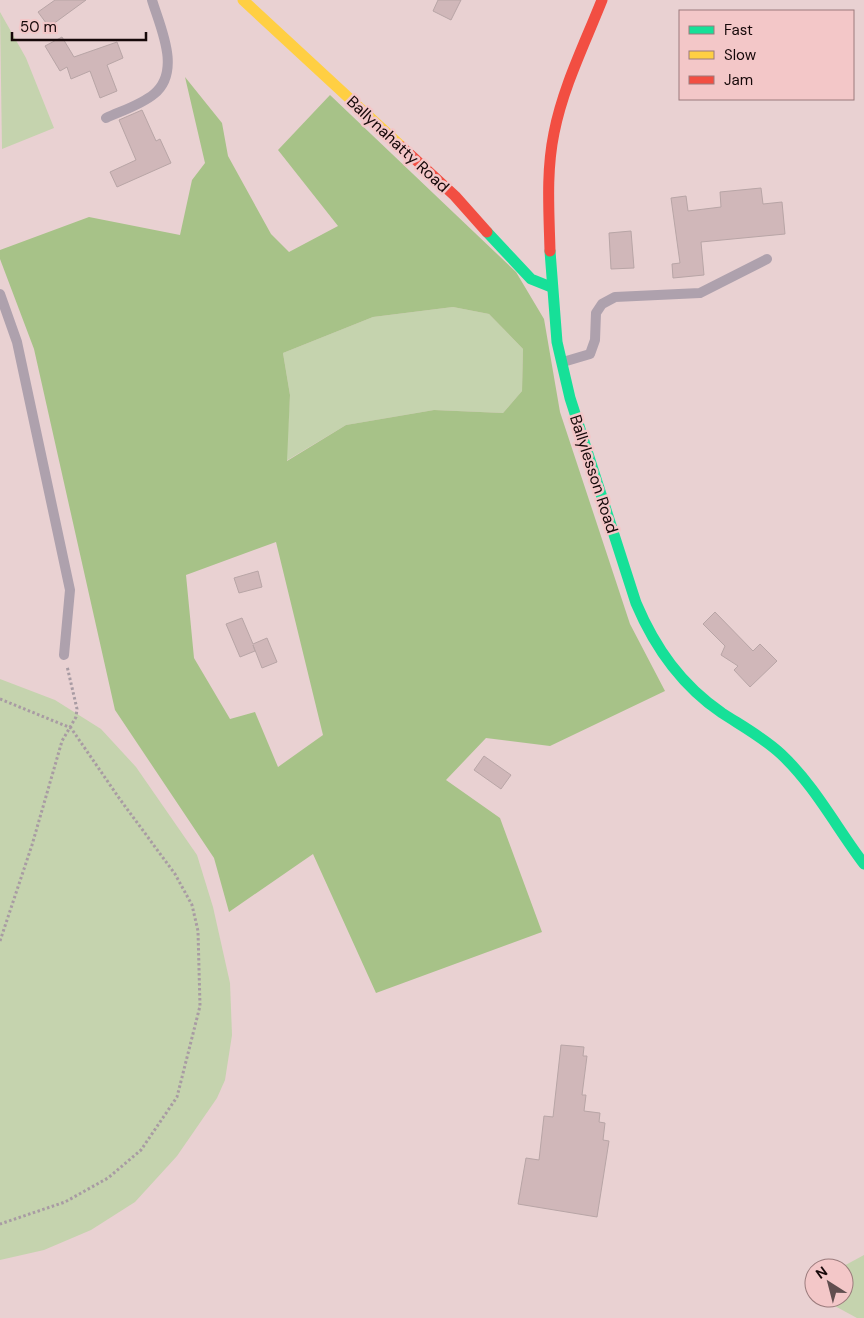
<svg xmlns="http://www.w3.org/2000/svg" width="864" height="1318" viewBox="0 0 864 1318" font-family="'DM Sans',sans-serif">
  <style>
    .green { fill: #c5d3ae }
    .forest { fill: #a7c288; fill-rule: evenodd }
    .building { fill: #d0b7b9; stroke: #b8a5a6 }
    .lines { fill: none; stroke-linecap: round; stroke-linejoin: round }
    .path { stroke: #a89ba3; stroke-width: 3; stroke-dasharray: 2.5 2.5; stroke-linecap: butt }
    .lane { stroke: #aea1ad; stroke-width: 10 }
    .fast { stroke: #16e098; stroke-width: 11 }
    .slow { stroke: #ffcf43; stroke-width: 11 }
    .jam { stroke: #f24e42; stroke-width: 11 }
    .labels { text-anchor: middle; dominant-baseline: central; stroke-width: 5; stroke-linejoin: round; paint-order: stroke }
    .street-label { font-size: 16px; fill: #160809; stroke: #f3c7c8 }
  </style>
  <rect width="100%" height="100%" fill="#e9d1d2"/>
  <!-- green -->
  <g class="green">
    <polygon points="0,12 26,58 54,128 2,149"/>
    <polygon points="453,307 489,314 523,349 522,391 503,413 434,410 346,425 286,461 290,395 283,353 373,317"/>
    <polygon points="0,679 55,700 101,729 136,767 197,855 213,907 230,983 232,1035 225,1080 217,1098 177,1156 135,1202 91,1230 44,1250 0,1260"/>
    <polygon points="864,1255 864,1318 857,1318 820,1298 844,1298 844,1268 840,1268"/>
  </g>
  <!-- forest -->
  <path class="forest" d="M185,77L222,123L228,156L271,234L289,252L338,226L278,150L330,95L516,272L544,319L560,412L630,624L665,691L550,746L486,738L446,780L500,818L542,932L376,993L313,854L229,912L214,858L115,710L34,349L0,259V250L89,217L180,235L192,180L205,163ZM453,307L489,314L523,349L522,391L503,413L434,410L346,425L287,461L290,395L283,353L373,317ZM276,542L323,735L278,767L255,712L230,719L194,658L186,575Z"/>
  <!-- building -->
  <g class="building">
    <polygon points="55,0 86,0 49,27 38,12"/>
    <polygon points="438,0 461,0 451,20 433,11"/>
    <polygon points="62,37 74,57 117,42 123,58 107,65 117,91 100,98 90,71 71,79 67,67 60,71 45,46"/>
    <polygon points="142,110 156,141 160,139 171,163 117,187 110,172 136,160 119,120"/>
    <polygon points="761,188 763,204 782,202 785,234 701,242 704,275 673,278 672,264 680,263 671,198 686,196 688,211 721,207 720,192"/>
    <polygon points="631,231 634,268 611,269 609,233"/>
    <polygon points="258,571 262,587 239,593 234,578"/>
    <polygon points="715,612 753,651 760,644 777,661 750,687 734,670 738,666 721,655 725,646 703,624"/>
    <polygon points="242,618 253,644 267,638 277,662 262,668 253,645 255,651 240,657 226,624"/>
    <polygon points="484,756 511,775 501,789 474,770"/>
    <polygon points="561,1045 584,1047 583,1056 587,1056 582,1095 586,1095 584,1111 600,1113 599,1122 605,1123 603,1140 609,1141 597,1217 518,1204 526,1158 539,1160 544,1116 553,1117"/>
  </g>
  <g class="lines">
    <!-- path -->
    <g class="path">
      <polyline points="0,699 71,728 119,798 175,874 192,905 198,931 200,1006 177,1097 141,1150 108,1178 65,1202 0,1224"/>
      <polyline points="0,941 32,845 62,741 76,717 77,709 67,666"/>
    </g>
    <!-- lane -->
    <g class="lane">
      <path d="M106,118C121,111 141,105 154,94C182,71 160,27 152,0"/>
      <polyline points="0,294 17,342 70,590 64,655"/>
      <polyline points="563,362 590,354 595,340 596,313 602,304 615,297 700,293 767,259"/>
    </g>
    <!-- fast -->
    <g class="fast">
      <polyline points="487,232 531,279 551,287"/>
      <path d="M550,251L557,342L570,398L636,603C655,648 681,685 722,713C742,726 764,738 781,754C815,786 836,827 864,864"/>
    </g>
    <!-- slow -->
    <polyline class="slow" points="243,0 402,147"/>
    <!-- jam -->
    <g class="jam">
      <polyline points="402,147 455,196 487,232"/>
      <path d="M550,251C549,211 546,172 554,133C563,87 585,43 602,0"/>
    </g>
  </g>
  <g class="labels">
    <!-- street labels -->
    <g class="street-label">
      <text transform="translate(398 144) rotate(43)">Ballynahatty Road</text>
      <text transform="translate(594 474) rotate(72)">Ballylesson Road</text>
    </g>
  </g>
  <!-- legend -->
  <rect x="679" y="10" width="175" height="90" fill="#f3c7c8" stroke="#9b7b7c"/>
  <rect x="689" y="26" width="25" height="8" fill="#16e098" stroke="#9b7b7c"/>
  <text x="724" y="35" font-size="15" fill="#160809">Fast</text>
  <rect x="689" y="51" width="25" height="8" fill="#ffcf43" stroke="#9b7b7c"/>
  <text x="724" y="60" font-size="15" fill="#160809">Slow</text>
  <rect x="689" y="76" width="25" height="8" fill="#f24e42" stroke="#9b7b7c"/>
  <text x="724" y="85" font-size="15" fill="#160809">Jam</text>
  <!-- north arrow -->
  <g transform="translate(829 1283) rotate(324)"><circle r="24" fill="#f3c7c8" stroke="#9b7b7c"/>
  <path d="M0-4L9 19L0 12L-9 19Z" fill="#604e4f"/>
  <text y="-8" font-size="14" font-weight="bold" text-anchor="middle" fill="#160809">N</text>
  </g>
  <!-- scale -->
  <path d="M12 32v8h134v-8" fill="none" stroke="#160809" stroke-width="2.5"/>
  <text x="20" y="32" font-size="15" fill="#160809" stroke="#f3c7c8" stroke-width="4" paint-order="stroke">50 m</text>
</svg>
